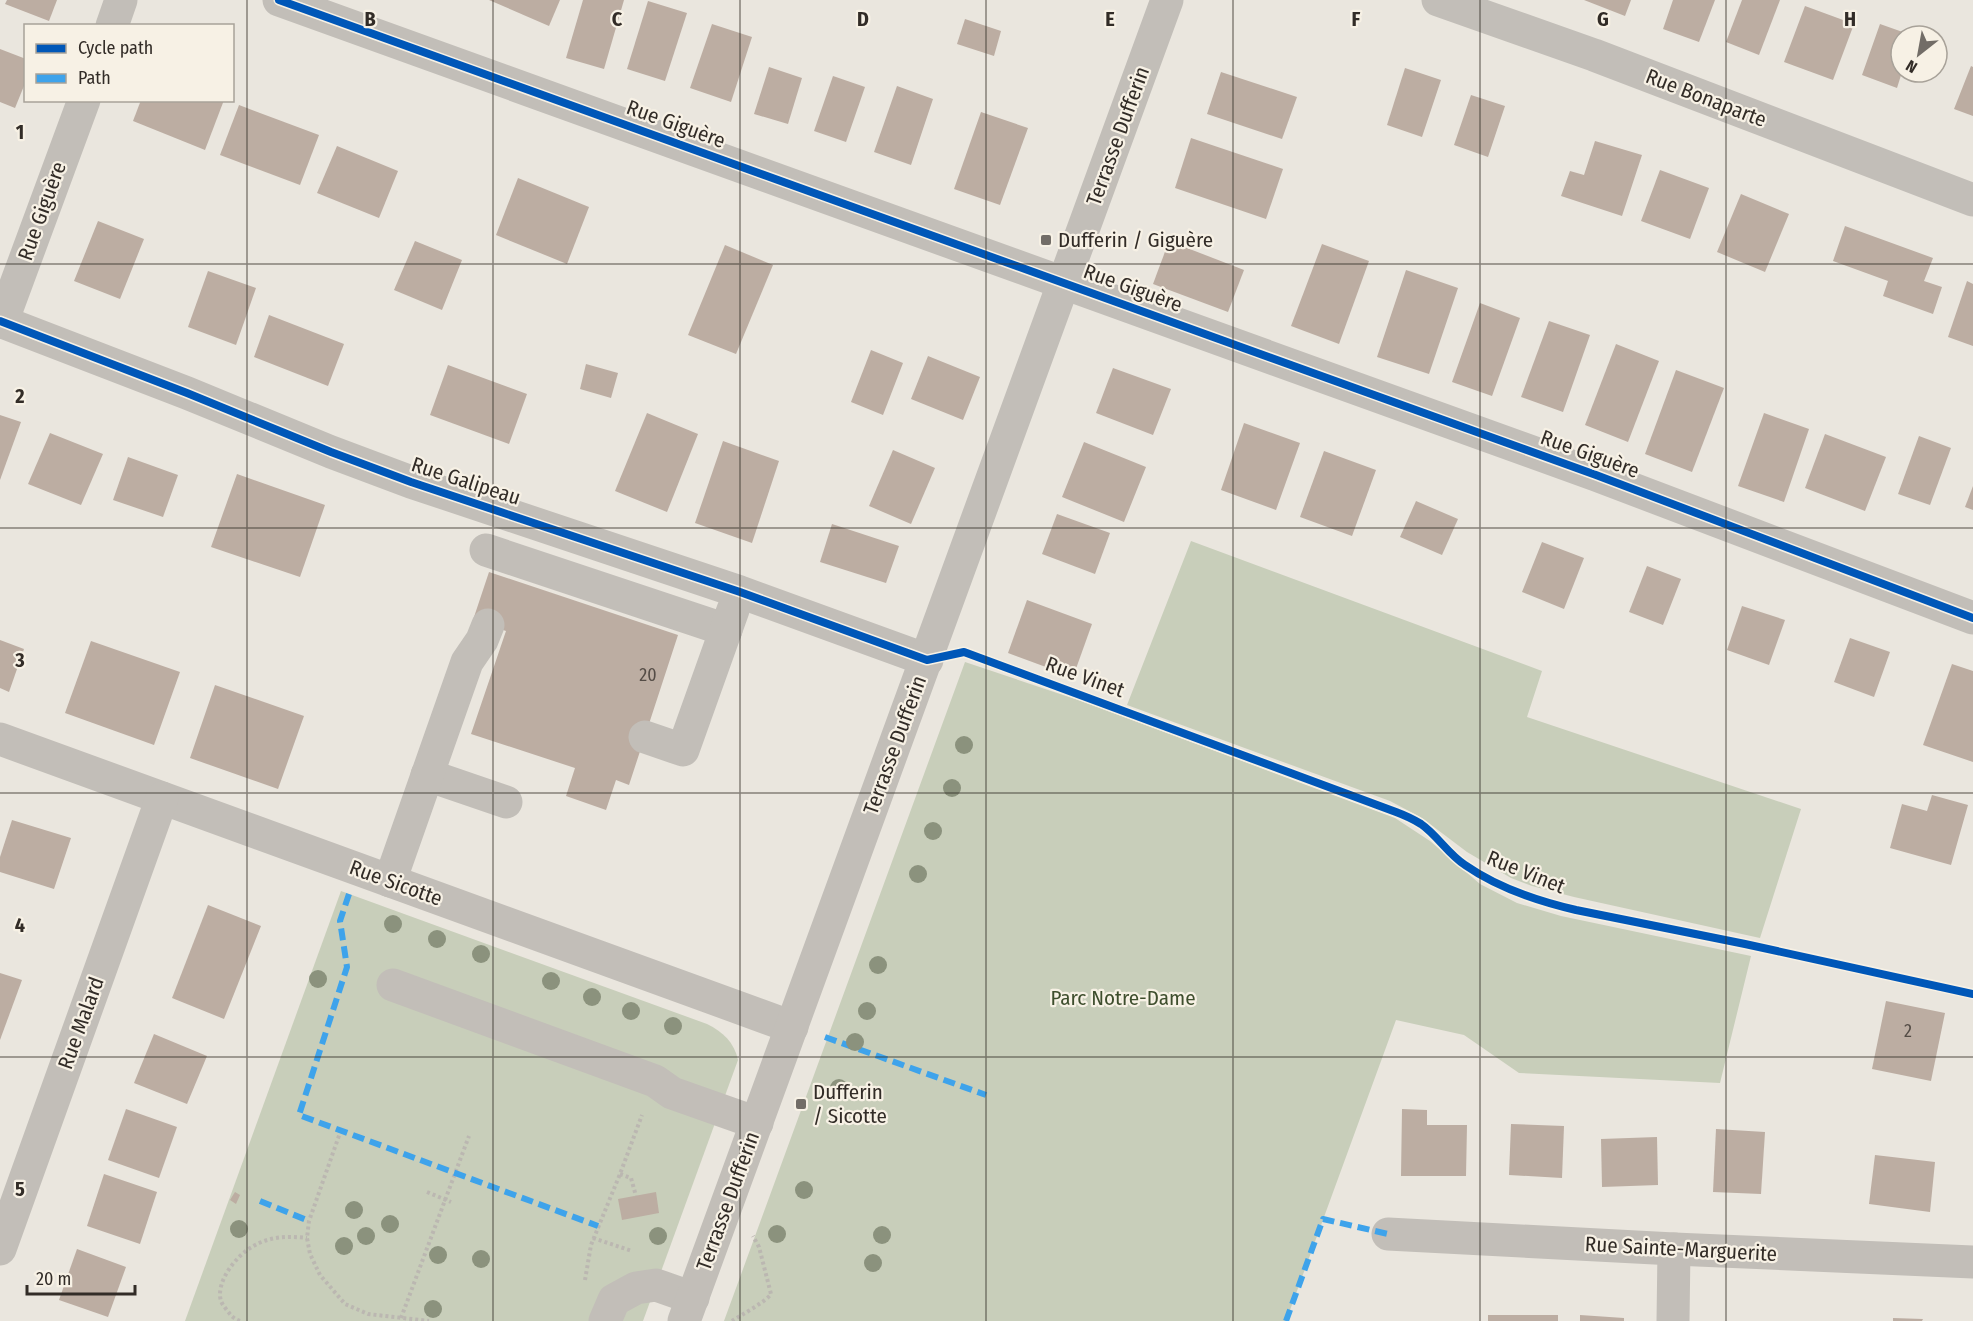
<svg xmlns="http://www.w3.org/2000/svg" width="1973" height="1321" viewBox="0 0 1973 1321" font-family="'Fira Sans Condensed',sans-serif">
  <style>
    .green { fill: #c8ceba }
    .building { fill: #bcada2 }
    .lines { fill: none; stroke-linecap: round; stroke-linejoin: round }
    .path { stroke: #bbb7b1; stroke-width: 4; stroke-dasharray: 3 3; stroke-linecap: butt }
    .minor { stroke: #c2beb8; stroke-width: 33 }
    .quiet { stroke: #3ea3eb; stroke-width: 6; stroke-dasharray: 12 6; stroke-linecap: butt }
    .cycleway-casing { stroke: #f7f1e5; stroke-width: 11 }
    .cycleway { stroke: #0057b8; stroke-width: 8 }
    .tree { fill: #8b927d }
    .grid { fill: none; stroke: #322c27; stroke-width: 1.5; stroke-opacity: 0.55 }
    .poi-dot { fill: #726d67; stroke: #f7f1e5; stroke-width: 2 }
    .labels { text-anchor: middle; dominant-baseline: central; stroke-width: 4.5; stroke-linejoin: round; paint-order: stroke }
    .number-label { font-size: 18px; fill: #544c46 }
    .street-label { font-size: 21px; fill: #322c27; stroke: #f7f1e5 }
    .poi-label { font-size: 21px; fill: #322c27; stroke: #f7f1e5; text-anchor: start }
    .park-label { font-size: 21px; fill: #3e4e2d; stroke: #f7f1e5 }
    .grid-label { font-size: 20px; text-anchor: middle; font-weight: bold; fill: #322c27; stroke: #f7f1e5; stroke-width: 4.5; stroke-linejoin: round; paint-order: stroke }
  </style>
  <rect width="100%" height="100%" fill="#eae6de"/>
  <!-- green -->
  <g class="green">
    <polygon points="1191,541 1542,671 1527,717 1801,809 1760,938 1574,897 1532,886 1511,878 1467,852 1422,818 1390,801 1127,705"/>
    <polygon points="965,662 1081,701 1395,818 1430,841 1480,884 1517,903 1561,916 1751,956 1720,1083 1519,1073 1464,1035 1396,1020 1286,1321 724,1321"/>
    <path d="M341,891L707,1024C723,1032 734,1042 738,1060L643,1321H185Z"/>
  </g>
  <!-- building -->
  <g class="building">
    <polygon points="7,0 57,0 49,21 5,4"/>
    <polygon points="489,0 560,0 549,26"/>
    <polygon points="583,0 624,0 604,69 566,58"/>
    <polygon points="1584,0 1631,0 1625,16"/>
    <polygon points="1673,0 1715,0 1699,42 1663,29"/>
    <polygon points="1742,0 1780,0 1759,55 1726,42"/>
    <polygon points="648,1 687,13 665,81 627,69"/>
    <polygon points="1805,6 1854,24 1833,80 1784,62"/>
    <polygon points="965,19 1001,31 994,56 957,44"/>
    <polygon points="712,24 752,37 731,102 690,88"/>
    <polygon points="1880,24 1914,36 1901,36 1902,72 1897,88 1862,75"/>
    <polygon points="0,49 26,59 26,81 15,108 0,102"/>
    <polygon points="1971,66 1973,67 1973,116 1954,109"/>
    <polygon points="769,67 802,78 788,124 754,114"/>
    <polygon points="1405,68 1441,80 1422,137 1387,125"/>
    <polygon points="1221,72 1297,97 1282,139 1207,114"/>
    <polygon points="833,76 865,87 846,142 814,131"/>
    <polygon points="897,86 933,99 911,165 874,152"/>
    <polygon points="1471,95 1505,106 1488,157 1454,145"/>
    <polygon points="141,100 224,100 205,150 133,121"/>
    <polygon points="239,105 319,135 300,185 220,155"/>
    <polygon points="981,112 1028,128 1000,205 954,189"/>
    <polygon points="1191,138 1283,169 1266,219 1175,188"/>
    <polygon points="1595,141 1642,155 1622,216 1561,196 1570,171 1584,175"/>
    <polygon points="337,146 398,171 379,218 317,193"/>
    <polygon points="1660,170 1709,188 1690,239 1641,221"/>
    <polygon points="518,178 589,207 567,264 496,235"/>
    <polygon points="1741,194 1789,214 1765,272 1717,252"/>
    <polygon points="98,221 144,239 120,299 74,281"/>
    <polygon points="1845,226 1933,258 1924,281 1942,287 1933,314 1883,296 1888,281 1833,261"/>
    <polygon points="415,241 462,260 442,310 394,290"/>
    <polygon points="1169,241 1244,270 1228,312 1153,284"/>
    <polygon points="1322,244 1369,261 1339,344 1291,326"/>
    <polygon points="725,245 773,265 736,354 688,335"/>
    <polygon points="1406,270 1458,288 1429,374 1377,357"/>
    <polygon points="208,271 256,288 236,345 188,327"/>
    <polygon points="1967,281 1973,284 1973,346 1948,337"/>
    <polygon points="1480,303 1520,318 1492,396 1452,382"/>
    <polygon points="269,315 344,344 328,386 254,357"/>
    <polygon points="1549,321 1590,335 1563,412 1521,397"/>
    <polygon points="1616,344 1659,361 1628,442 1585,425"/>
    <polygon points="871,350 903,363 883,415 851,402"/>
    <polygon points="928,356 980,377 963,420 911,399"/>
    <polygon points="586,364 618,373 611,398 580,389"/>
    <polygon points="448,365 527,394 509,444 430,415"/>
    <polygon points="1113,368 1171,389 1153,435 1096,413"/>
    <polygon points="1676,370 1724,388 1692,472 1645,454"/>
    <polygon points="647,413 698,434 667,512 615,491"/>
    <polygon points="1764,413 1809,429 1784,502 1738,486"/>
    <polygon points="0,415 21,422 0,480"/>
    <polygon points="1244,423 1300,443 1276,510 1221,490"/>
    <polygon points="50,433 103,454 81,505 28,484"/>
    <polygon points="1825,434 1886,457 1865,511 1805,488"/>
    <polygon points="1919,436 1951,448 1930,505 1898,494"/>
    <polygon points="723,441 779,461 752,543 695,523"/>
    <polygon points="1084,442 1146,467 1124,522 1062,497"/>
    <polygon points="893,450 935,468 911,524 869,506"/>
    <polygon points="1324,451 1376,470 1352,536 1300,517"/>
    <polygon points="128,457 178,475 163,517 113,500"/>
    <polygon points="237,474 325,505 300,577 211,547"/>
    <polygon points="1973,486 1973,510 1965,507"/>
    <polygon points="1416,501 1458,519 1442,555 1400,537"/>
    <polygon points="1057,514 1110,533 1095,574 1042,554"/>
    <polygon points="832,524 899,546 886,583 820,562"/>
    <polygon points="1542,542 1584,558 1564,609 1522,592"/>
    <polygon points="1647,566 1681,579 1663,625 1629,612"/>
    <polygon points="489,572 678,635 629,785 616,780 606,810 566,796 575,768 471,734 506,631 473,620"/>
    <polygon points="1027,600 1092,624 1073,677 1008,653"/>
    <polygon points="1742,606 1785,620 1769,665 1727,650"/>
    <polygon points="1850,638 1890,652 1874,697 1834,682"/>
    <polygon points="0,640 24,649 9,692 0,688"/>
    <polygon points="91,641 180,672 154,745 65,713"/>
    <polygon points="1952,664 1973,671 1973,762 1923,745"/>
    <polygon points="215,685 304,716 278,789 190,758"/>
    <polygon points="1932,795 1968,805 1951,865 1890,848 1902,804 1927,811"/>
    <polygon points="12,820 71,838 54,889 0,872 0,857"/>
    <polygon points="208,905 261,926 224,1019 172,998"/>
    <polygon points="0,973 22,980 0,1040"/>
    <polygon points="1886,1001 1945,1013 1931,1081 1872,1069"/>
    <polygon points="154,1034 207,1056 187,1104 134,1083"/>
    <polygon points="126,1109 177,1127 159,1178 108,1160"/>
    <polygon points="1402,1109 1427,1110 1427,1125 1467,1125 1466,1176 1401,1176"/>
    <polygon points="1511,1124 1564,1126 1562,1178 1509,1175"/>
    <polygon points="1716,1129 1765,1132 1761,1194 1713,1192"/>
    <polygon points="1657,1137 1658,1185 1602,1187 1601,1139"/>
    <polygon points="1875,1155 1935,1162 1930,1212 1869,1204"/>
    <polygon points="104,1174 157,1192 140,1244 87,1226"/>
    <polygon points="235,1192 240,1195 236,1204 230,1200"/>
    <polygon points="656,1192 659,1213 622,1220 618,1199"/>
    <polygon points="77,1249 126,1267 108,1317 59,1300"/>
    <rect x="1488" y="1315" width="70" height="6"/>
    <polygon points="1580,1315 1624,1318 1624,1321 1580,1321"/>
    <polygon points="1893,1318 1923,1319 1922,1321 1893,1321"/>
  </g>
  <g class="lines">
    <!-- path -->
    <g class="path">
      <polyline points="341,1130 309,1221 307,1238 310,1254 320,1275 345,1304 368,1314 429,1321"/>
      <polyline points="620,1174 631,1178 636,1196"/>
      <polyline points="427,1192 451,1202"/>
      <polyline points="593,1238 632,1251"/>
      <polyline points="585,1280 591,1245 620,1174 642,1115"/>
      <polyline points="401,1318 469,1136"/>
      <path d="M240,1321C233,1319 230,1314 226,1309C224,1306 222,1304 221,1301C215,1282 237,1255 252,1247C269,1236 288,1236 307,1238"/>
      <path d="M732,1321C741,1315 767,1301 771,1294L759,1247L753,1236"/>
    </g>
    <!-- minor -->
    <g class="minor">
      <polyline points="279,0 1596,475 1973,618"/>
      <polyline points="1438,0 1594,55 1973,200"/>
      <polyline points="112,26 121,0"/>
      <polyline points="0,321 187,393 331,452 411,482 740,592 927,660"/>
      <polyline points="2,322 84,100"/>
      <polyline points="486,550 726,630"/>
      <polyline points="645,737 683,750 733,610"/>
      <polyline points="0,739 792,1027"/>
      <polyline points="427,775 506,802"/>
      <polyline points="390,881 467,662 482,640 488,625"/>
      <polyline points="393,985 655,1081 672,1093 757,1123"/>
      <polyline points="1388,1234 1674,1249 1973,1262"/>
      <polyline points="0,1249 162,798"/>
      <polyline points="605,1321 614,1300 636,1288 656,1285 693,1298"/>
      <polyline points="684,1321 1167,0"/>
      <polyline points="1673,1321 1674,1249"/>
    </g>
    <!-- quiet -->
    <g class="quiet">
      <polyline points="349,894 340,921 347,967 299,1115 598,1226"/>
      <polyline points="825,1037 986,1095"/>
      <polyline points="260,1201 309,1221"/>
      <polyline points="1286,1321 1323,1219 1388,1234"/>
    </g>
    <defs>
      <g id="cycleway">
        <polyline points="279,0 1596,475 1973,618"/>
        <path d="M0,321L187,393L331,452L411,482L740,592L927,660L964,652L1396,812C1404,815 1413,819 1421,824C1437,835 1448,854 1465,865C1498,888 1537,901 1576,910L1745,944L1973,994"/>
      </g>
    </defs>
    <!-- cycleway casing -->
    <use href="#cycleway" class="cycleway-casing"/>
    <!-- cycleway -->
    <use href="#cycleway" class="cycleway"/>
  </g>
  <!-- trees -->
  <g class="tree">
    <circle cx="964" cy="745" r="9"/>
    <circle cx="952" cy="788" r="9"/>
    <circle cx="933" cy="831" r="9"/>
    <circle cx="918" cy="874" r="9"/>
    <circle cx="393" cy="924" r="9"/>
    <circle cx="437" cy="939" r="9"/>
    <circle cx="481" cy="954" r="9"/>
    <circle cx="878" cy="965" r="9"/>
    <circle cx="318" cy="979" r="9"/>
    <circle cx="551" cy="981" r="9"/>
    <circle cx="592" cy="997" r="9"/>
    <circle cx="631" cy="1011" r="9"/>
    <circle cx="867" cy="1011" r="9"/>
    <circle cx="673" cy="1026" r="9"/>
    <circle cx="855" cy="1042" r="9"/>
    <circle cx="839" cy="1088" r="9"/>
    <circle cx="804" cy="1190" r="9"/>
    <circle cx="354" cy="1210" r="9"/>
    <circle cx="390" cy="1224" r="9"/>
    <circle cx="239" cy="1229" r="9"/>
    <circle cx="777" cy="1234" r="9"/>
    <circle cx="882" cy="1235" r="9"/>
    <circle cx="366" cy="1236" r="9"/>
    <circle cx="658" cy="1236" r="9"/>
    <circle cx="344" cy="1246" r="9"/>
    <circle cx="438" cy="1255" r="9"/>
    <circle cx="481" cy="1259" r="9"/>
    <circle cx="873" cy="1263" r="9"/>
    <circle cx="433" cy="1309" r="9"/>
  </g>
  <!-- grid -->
  <path class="grid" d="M247,0V1321M493,0V1321M740,0V1321M986,0V1321M1233,0V1321M1480,0V1321M1726,0V1321M0,264H1973M0,528H1973M0,793H1973M0,1057H1973"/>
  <!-- markers -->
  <g class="poi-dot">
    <rect x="1040" y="234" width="12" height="12" rx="3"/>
    <rect x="795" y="1098" width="12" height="12" rx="3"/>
  </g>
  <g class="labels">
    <!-- number labels -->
    <g class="number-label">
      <text x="648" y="675">20</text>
      <text x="1908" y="1031">2</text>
    </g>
    <!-- street labels -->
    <g class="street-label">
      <text transform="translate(1706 98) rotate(21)">Rue Bonaparte</text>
      <text transform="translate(676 124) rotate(20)">Rue Giguère</text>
      <text transform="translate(1118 136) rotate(-70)">Terrasse Dufferin</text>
      <text transform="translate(42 211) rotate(-70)">Rue Giguère</text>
      <text transform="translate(1133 288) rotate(20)">Rue Giguère</text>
      <text transform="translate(1590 454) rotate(20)">Rue Giguère</text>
      <text transform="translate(466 481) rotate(18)">Rue Galipeau</text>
      <text transform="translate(1085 677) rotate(20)">Rue Vinet</text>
      <text transform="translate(895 745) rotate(-70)">Terrasse Dufferin</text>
      <text transform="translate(1526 872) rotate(22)">Rue Vinet</text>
      <text transform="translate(396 883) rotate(20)">Rue Sicotte</text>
      <text transform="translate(81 1023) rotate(-70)">Rue Malard</text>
      <text transform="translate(728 1201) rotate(-70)">Terrasse Dufferin</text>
      <text transform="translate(1681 1249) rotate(3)">Rue Sainte-Marguerite</text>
    </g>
    <!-- poi labels -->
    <g class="poi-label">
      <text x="1058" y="240">Dufferin / Giguère</text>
      <text x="813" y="1092">Dufferin<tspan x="813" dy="24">/ Sicotte</tspan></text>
    </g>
    <!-- park labels -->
    <g class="park-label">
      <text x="1123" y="998">Parc Notre-Dame</text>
    </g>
  </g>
  <g class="grid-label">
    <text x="370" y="26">B</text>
    <text x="617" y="26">C</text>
    <text x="863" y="26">D</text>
    <text x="1110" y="26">E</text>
    <text x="1356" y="26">F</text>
    <text x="1603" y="26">G</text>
    <text x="1850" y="26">H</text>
    <text x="20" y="139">1</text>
    <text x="20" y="403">2</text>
    <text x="20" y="667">3</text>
    <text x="20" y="932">4</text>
    <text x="20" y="1196">5</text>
  </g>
  <!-- legend -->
  <rect x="24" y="24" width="210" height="78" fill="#f7f1e5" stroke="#a8a299" stroke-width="1.5"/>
  <rect x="36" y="44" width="30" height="9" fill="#0057b8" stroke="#a8a299" stroke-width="1.5"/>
  <text x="78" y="54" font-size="18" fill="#322c27">Cycle path</text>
  <rect x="36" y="74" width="30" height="9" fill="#3ea3eb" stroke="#a8a299" stroke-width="1.5"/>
  <text x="78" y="84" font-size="18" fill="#322c27">Path</text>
  <!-- north arrow -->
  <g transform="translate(1919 54) rotate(211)"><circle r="28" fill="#f7f1e5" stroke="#a8a299" stroke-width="1.5"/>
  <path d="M0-4.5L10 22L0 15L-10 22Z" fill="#726d67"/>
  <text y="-9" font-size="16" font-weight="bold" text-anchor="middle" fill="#322c27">N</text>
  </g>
  <!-- scale -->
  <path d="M27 1285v9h108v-9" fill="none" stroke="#322c27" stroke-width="3"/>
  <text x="36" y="1285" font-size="18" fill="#322c27" stroke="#f7f1e5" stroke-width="4.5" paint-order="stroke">20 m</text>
</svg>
